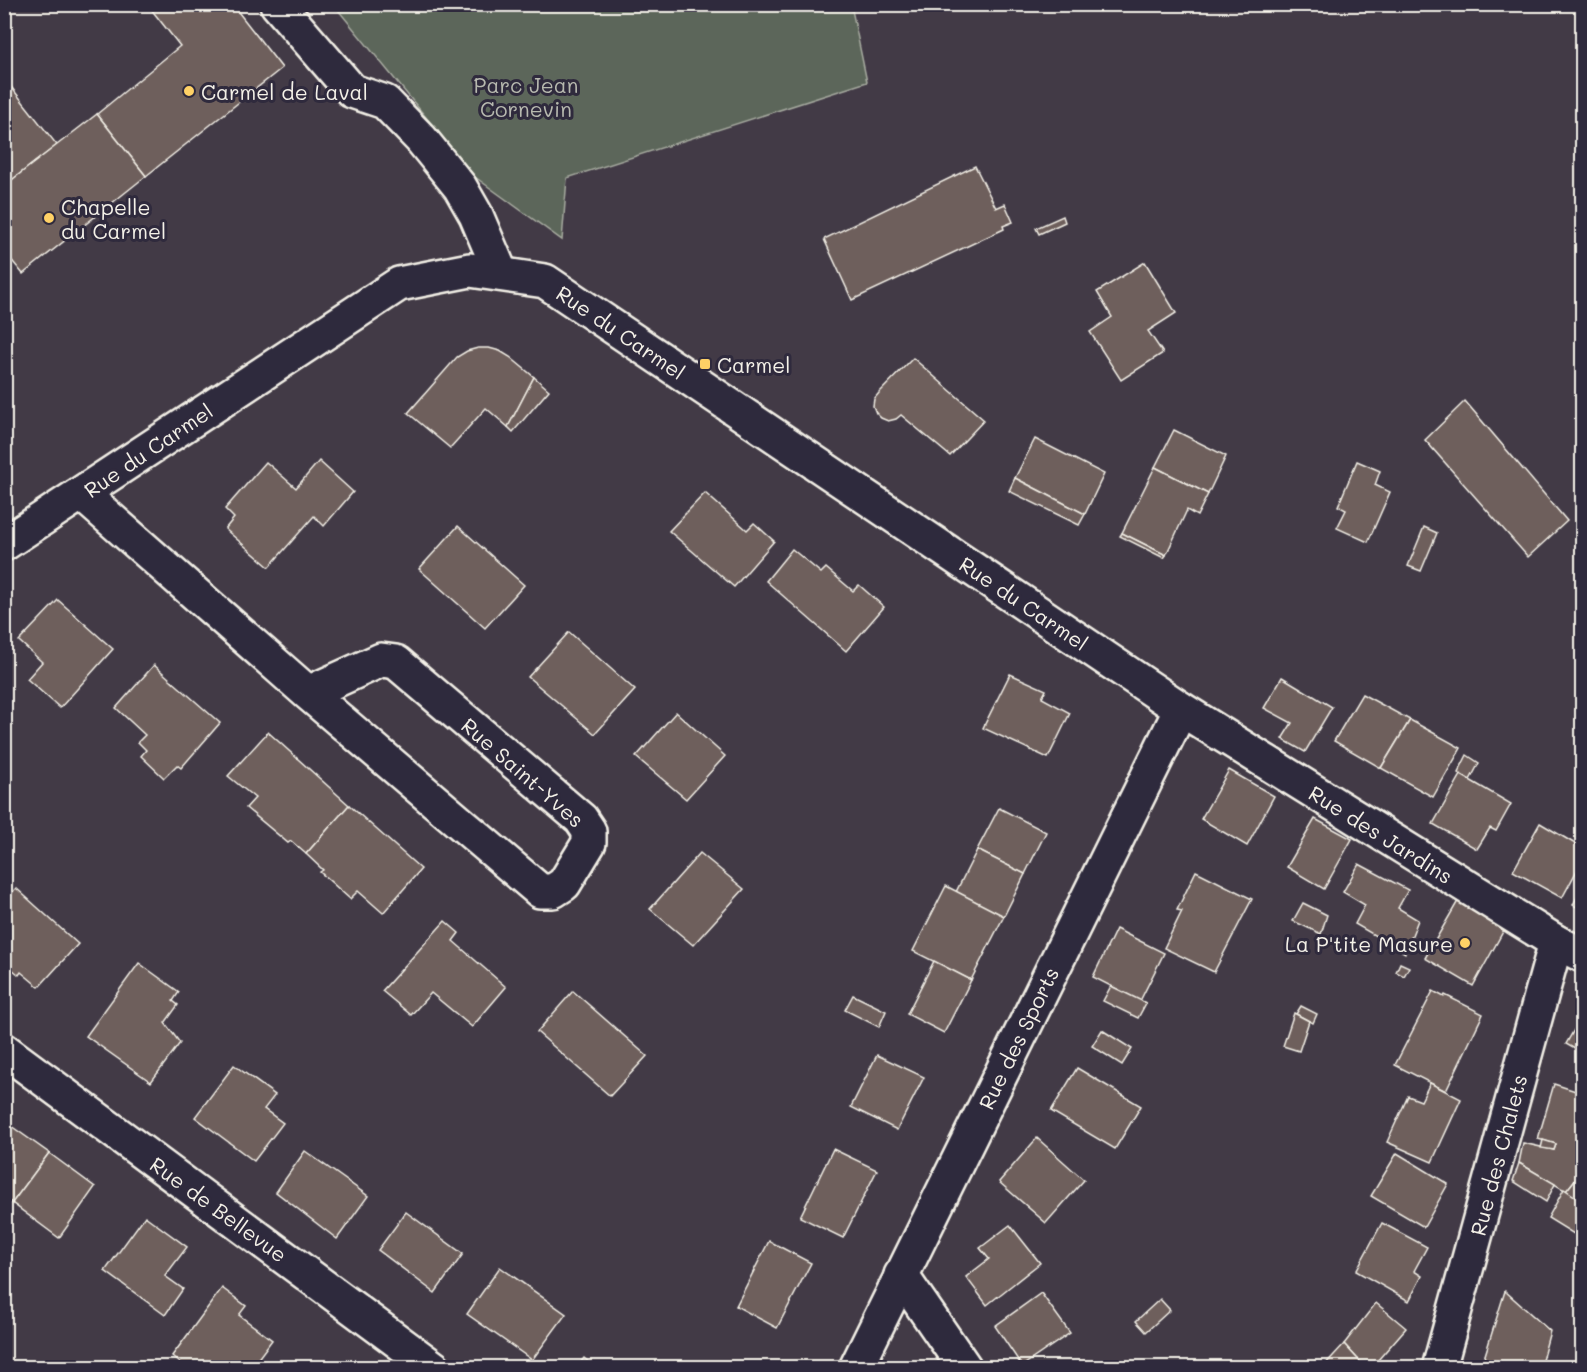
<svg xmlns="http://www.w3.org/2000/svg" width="1587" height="1372" viewBox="0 0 1587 1372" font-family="Mali,sans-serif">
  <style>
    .green { fill: #5c665a; stroke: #a8aca1; stroke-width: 1.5 }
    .building { fill: #6e5e5b; stroke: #f4f1e8; stroke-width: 1.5 }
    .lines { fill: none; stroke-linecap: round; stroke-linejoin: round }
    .minor-casing { stroke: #f4f1e8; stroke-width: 38 }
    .minor { stroke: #2f2a3d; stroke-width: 33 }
    .poi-dot { fill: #ffd166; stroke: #2f2a3d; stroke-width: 2 }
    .labels { text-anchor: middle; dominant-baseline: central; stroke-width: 6; stroke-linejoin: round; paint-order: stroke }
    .park-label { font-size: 21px; fill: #b7b9af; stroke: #2f2a3d }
    .poi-label { font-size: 21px; fill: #f4f1e8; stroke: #2f2a3d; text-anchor: start }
    .street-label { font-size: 21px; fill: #f4f1e8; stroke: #2f2a3d }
  </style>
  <rect width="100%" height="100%" fill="#423a46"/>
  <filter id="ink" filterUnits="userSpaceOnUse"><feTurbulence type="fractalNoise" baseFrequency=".0167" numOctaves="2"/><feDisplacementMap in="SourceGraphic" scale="12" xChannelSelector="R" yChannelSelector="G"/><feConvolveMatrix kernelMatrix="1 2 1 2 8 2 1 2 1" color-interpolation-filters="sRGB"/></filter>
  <g filter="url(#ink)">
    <!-- green -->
    <polygon class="green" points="334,5 851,5 867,82 567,178 562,240 475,177"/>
    <!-- building -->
    <g class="building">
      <polygon points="147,4 232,4 282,68 146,176 97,114 180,46"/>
      <polygon points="4,78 57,145 4,186"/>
      <polygon points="97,114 146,176 23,274 4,251 4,186"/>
      <polygon points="975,166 996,208 1005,204 1013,222 1003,226 1004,229 852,300 824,239"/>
      <polygon points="1063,216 1065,222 1039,234 1036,228"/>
      <polygon points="1145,262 1176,313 1148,331 1163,353 1121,380 1090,332 1112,317 1097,292"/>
      <polygon points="478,348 489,348 500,351 510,357 534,377 508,427 486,408 450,448 408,413 457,357 467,351"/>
      <polygon points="913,358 984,420 950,456 901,415 896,419 888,421 881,418 876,413 873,406 874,399 879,393"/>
      <polygon points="534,377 549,390 513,432 508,427"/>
      <polygon points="1465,401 1567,521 1528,557 1425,440"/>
      <polygon points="1174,430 1226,456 1208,494 1155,467"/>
      <polygon points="1035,439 1104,474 1085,514 1015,478"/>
      <polygon points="319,461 353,492 324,526 314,516 269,567 225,529 234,518 225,509 266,462 296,488"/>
      <polygon points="1357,461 1380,471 1375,485 1390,492 1368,542 1337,528 1346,510 1338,506"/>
      <polygon points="1155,467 1208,494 1197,516 1187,510 1166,555 1122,533"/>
      <polygon points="1015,478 1085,514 1079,525 1009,491"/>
      <polygon points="705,493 747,530 754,523 774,541 734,587 669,531"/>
      <polygon points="458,526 524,585 485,628 419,569"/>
      <polygon points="1424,527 1437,533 1421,571 1408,566"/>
      <polygon points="1122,533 1166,555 1164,558 1120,536"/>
      <polygon points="792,549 821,573 826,568 853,591 859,585 884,607 846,651 766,581"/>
      <polygon points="58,600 113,649 60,708 27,679 42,662 19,641"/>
      <polygon points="569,632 635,690 595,734 528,677"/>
      <polygon points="154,665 220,723 181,768 177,765 164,778 141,756 146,750 138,742 145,735 116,708"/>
      <polygon points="1010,674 1046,690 1042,698 1070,713 1048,758 983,728"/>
      <polygon points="1282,677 1332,707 1305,752 1282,739 1292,723 1264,708"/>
      <polygon points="1362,694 1410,720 1381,768 1334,741"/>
      <polygon points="676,712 725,756 686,799 636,757"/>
      <polygon points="1410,720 1461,748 1433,797 1381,768"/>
      <polygon points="268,732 349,805 306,854 291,841 288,843 246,808 255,798 228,776"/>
      <polygon points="1467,755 1479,763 1470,780 1458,773"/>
      <polygon points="1229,770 1274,796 1247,846 1201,819"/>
      <polygon points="1461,775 1511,804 1496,831 1490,828 1477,849 1433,824"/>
      <polygon points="349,805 421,869 383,913 358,891 350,899 320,872 323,870 306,854"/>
      <polygon points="999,808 1046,832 1025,874 977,850"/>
      <polygon points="1315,819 1352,839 1324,889 1287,867"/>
      <polygon points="1540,823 1582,848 1582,861 1562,898 1513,871"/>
      <polygon points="977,850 1025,874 1004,916 956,892"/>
      <polygon points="700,853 744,889 693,945 650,909"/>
      <polygon points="1359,864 1408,890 1398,908 1418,920 1405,953 1355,924 1365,905 1343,892"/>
      <polygon points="1196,871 1252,899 1214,972 1164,948 1182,911 1177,910"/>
      <polygon points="946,886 1004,916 971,980 913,951"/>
      <polygon points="16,888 78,944 39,987 21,972 19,975 4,962 4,901"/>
      <polygon points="1582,888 1582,910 1573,905"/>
      <polygon points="1458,901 1505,928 1473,986 1425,958"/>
      <polygon points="1303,903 1327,915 1321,934 1293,921"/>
      <polygon points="445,921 459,933 453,941 506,987 472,1027 431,993 411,1015 382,991"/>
      <polygon points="1116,929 1164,953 1140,1001 1093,977"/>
      <polygon points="934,961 971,980 944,1033 907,1014"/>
      <polygon points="139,963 179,992 173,1001 178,1005 165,1023 180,1043 151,1082 86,1036"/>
      <polygon points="1400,963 1409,967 1404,976 1396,972"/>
      <polygon points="1111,986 1146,1003 1138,1018 1103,1001"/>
      <polygon points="573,991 647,1056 610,1096 537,1032"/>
      <polygon points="1433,991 1444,997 1445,995 1483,1014 1446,1091 1395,1065"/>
      <polygon points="853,995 886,1011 879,1027 845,1010"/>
      <polygon points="1301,1006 1317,1014 1313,1023 1296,1014"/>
      <polygon points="1294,1013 1309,1021 1299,1051 1283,1046"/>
      <polygon points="1582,1016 1582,1053 1566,1044"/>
      <polygon points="1102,1030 1132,1049 1122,1065 1092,1046"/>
      <polygon points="877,1055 924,1077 897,1130 851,1107"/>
      <polygon points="234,1065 275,1095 264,1109 283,1123 254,1161 195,1117"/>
      <polygon points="1077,1068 1141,1106 1115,1149 1051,1111"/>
      <polygon points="1430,1083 1461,1099 1432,1162 1387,1142 1408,1096 1421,1101"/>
      <polygon points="1554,1084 1582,1093 1582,1121 1575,1145 1582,1147 1582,1171 1566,1191 1519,1163 1523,1143 1554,1150 1556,1144 1538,1139"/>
      <polygon points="4,1121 49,1153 12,1203 4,1198"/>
      <polygon points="1037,1138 1084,1180 1046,1223 999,1182"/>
      <polygon points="1543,1140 1556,1144 1554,1150 1541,1148"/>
      <polygon points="833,1149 877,1170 843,1238 800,1217"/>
      <polygon points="305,1151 368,1196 337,1239 276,1192"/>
      <polygon points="49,1153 95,1187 59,1238 12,1203"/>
      <polygon points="1397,1153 1448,1184 1424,1227 1371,1196"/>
      <polygon points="1519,1163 1555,1184 1546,1202 1513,1181"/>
      <polygon points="1582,1171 1582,1201 1566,1191"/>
      <polygon points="1564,1189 1582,1201 1582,1239 1548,1218"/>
      <polygon points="406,1212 463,1254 435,1293 378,1250"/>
      <polygon points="145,1216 187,1247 165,1276 183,1289 165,1315 105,1271"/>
      <polygon points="1382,1223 1427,1247 1414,1271 1422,1276 1409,1301 1356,1271"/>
      <polygon points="1010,1225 1040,1263 987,1305 966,1277 989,1259 980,1248"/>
      <polygon points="769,1241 811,1263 777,1328 736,1306"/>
      <polygon points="500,1267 566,1314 532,1360 467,1314"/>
      <polygon points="222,1288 246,1306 239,1315 272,1340 251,1368 186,1368 172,1356"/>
      <polygon points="1505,1291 1550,1331 1540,1368 1481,1368"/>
      <polygon points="1041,1293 1070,1333 1022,1366 995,1326"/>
      <polygon points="1160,1299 1170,1310 1146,1332 1136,1321"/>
      <polygon points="1376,1303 1406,1328 1371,1368 1366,1368 1344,1344"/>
      <polygon points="1344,1344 1366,1368 1322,1368"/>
      <polygon points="584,1358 596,1368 576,1368"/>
    </g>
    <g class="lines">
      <defs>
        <g id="minor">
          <polyline points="277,4 352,91 385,102 421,139 460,187 476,215 501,274"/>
          <polyline points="82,494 308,693 540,891 553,891 564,884 589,843 589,831 581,819 396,662 381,660 308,693"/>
          <polyline points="4,544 399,284 470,270 545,281 1181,709 1556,942 1582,955"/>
          <polyline points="4,1050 434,1368"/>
          <polyline points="901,1275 965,1368"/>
          <polyline points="856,1368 1181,709"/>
          <polyline points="1439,1368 1556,942"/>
        </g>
      </defs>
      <!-- minor casing -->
      <use href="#minor" class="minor-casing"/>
      <!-- minor -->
      <use href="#minor" class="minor"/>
    </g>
  </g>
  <!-- markers -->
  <g class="poi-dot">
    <circle cx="189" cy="91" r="6"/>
    <circle cx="49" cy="218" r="6"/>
    <rect x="699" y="358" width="12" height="12" rx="3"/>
    <circle cx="1465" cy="943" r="6"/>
  </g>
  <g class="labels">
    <!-- park labels -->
    <g class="park-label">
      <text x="526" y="84">Parc Jean<tspan x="526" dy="24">Cornevin</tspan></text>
    </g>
    <!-- poi labels -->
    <g class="poi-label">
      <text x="201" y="91">Carmel de Laval</text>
      <text x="61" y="206">Chapelle<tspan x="61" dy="24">du Carmel</tspan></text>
      <text x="717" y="364">Carmel</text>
      <text x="1453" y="943" text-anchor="end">La P'tite Masure</text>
    </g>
    <!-- street labels -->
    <g class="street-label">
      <text transform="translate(621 332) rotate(34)">Rue du Carmel</text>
      <text transform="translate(148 450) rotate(-34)">Rue du Carmel</text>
      <text transform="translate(1024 603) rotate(34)">Rue du Carmel</text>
      <text transform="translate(523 772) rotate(41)">Rue Saint-Yves</text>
      <text transform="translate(1381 834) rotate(32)">Rue des Jardins</text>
      <text transform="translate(1018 1038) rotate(-64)">Rue des Sports</text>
      <text transform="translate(1498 1155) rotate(-75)">Rue des Chalets</text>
      <text transform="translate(219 1209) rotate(36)">Rue de Bellevue</text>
    </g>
  </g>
  <!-- margin -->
  <rect width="1587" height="1372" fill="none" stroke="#2f2a3d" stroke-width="24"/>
  <rect x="12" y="12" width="1563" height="1348" fill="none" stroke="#f4f1e8" stroke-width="2" filter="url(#ink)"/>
</svg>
